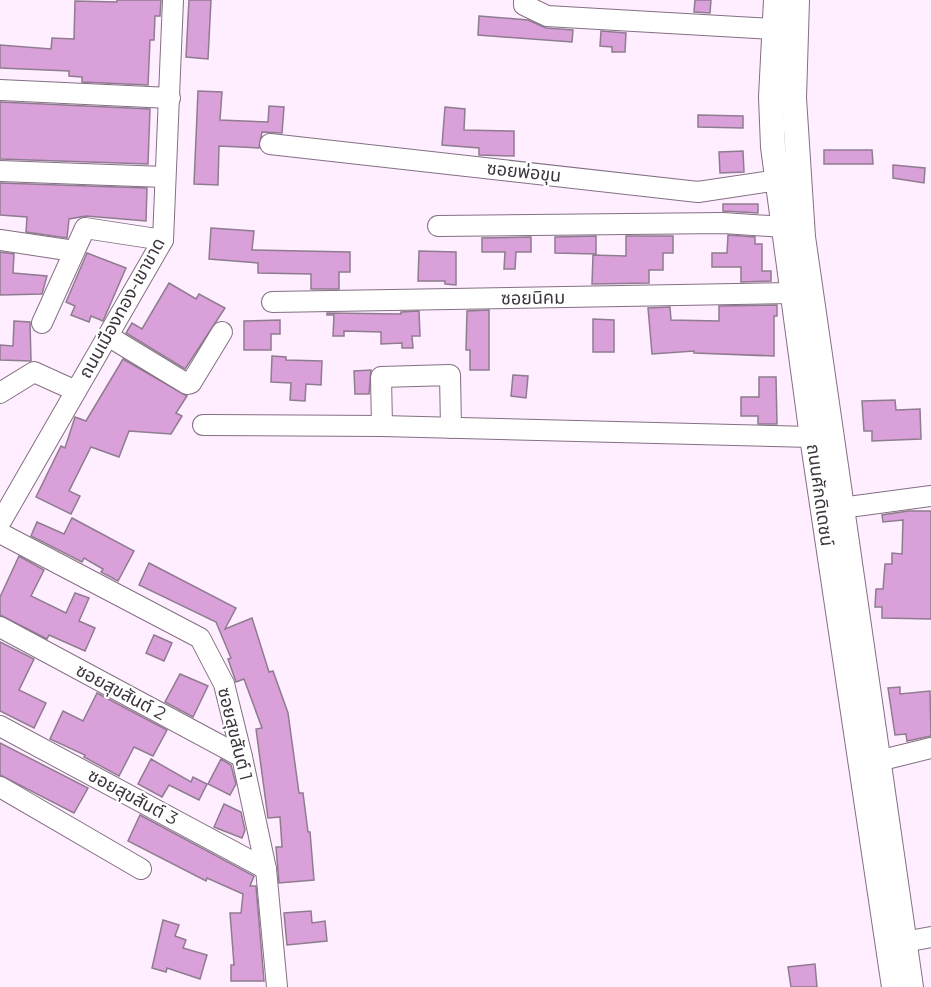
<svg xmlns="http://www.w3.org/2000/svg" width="931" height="987" viewBox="0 0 931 987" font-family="Montserrat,'Noto Sans Thai',sans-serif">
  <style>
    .building { fill: #d9a0da; stroke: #8f7c8f; stroke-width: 1.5 }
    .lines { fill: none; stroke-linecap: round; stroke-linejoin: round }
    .minor-casing { stroke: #837083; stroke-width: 22 }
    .major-casing { stroke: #837083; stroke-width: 26 }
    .minor { stroke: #fff; stroke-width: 20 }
    .major { stroke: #fff; stroke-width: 24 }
    .labels { text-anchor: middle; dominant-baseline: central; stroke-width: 4.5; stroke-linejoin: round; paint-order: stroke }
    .street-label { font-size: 18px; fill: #3d353d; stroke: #fff }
  </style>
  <rect width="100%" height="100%" fill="#fef"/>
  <!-- building -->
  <g class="building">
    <polygon points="117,0 161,0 160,16 155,16 154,40 150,40 148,85 82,82 82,77 69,76 69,71 0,68 0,45 51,49 52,38 74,39 75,1 117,2"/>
    <polygon points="189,0 211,0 208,59 186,57"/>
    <polygon points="695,0 711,0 710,13 694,12"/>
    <polygon points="479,16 528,20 546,28 573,30 572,42 478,35"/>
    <polygon points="601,31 626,33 625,52 612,52 612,47 600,46"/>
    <polygon points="198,91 222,92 220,120 268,122 269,106 284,107 282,133 262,132 259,148 219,146 218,185 194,184"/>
    <polygon points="0,102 150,109 148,164 0,159"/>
    <polygon points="445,107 465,109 464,130 514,131 514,156 479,155 479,148 442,145"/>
    <polygon points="698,115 743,116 743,128 698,127"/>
    <polygon points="824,150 872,150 873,164 824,164"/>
    <polygon points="743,151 744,172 720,173 719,152"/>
    <polygon points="893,165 925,168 924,183 893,178"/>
    <polygon points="0,183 147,188 146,221 86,216 69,219 67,238 26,232 27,217 0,215"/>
    <polygon points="723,204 758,204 758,213 723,211"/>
    <polygon points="211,228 254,231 252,250 350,252 350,272 339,272 339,289 311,289 311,274 258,273 258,263 209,259"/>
    <polygon points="728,235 755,237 755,244 762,244 762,271 771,271 771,281 741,282 741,267 712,267 712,253 727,253"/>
    <polygon points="596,236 596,254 555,253 555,237"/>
    <polygon points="626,236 673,236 673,253 663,253 663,270 649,270 649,283 592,284 593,255 626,256"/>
    <polygon points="531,237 531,252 516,252 515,269 504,269 505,252 482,252 482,238"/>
    <polygon points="419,251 456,252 456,285 445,284 445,281 418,281"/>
    <polygon points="0,252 14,254 13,273 47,276 42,294 0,295"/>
    <polygon points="87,253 126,268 103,321 91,316 89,322 71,315 75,306 66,302"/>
    <polygon points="169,283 196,299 199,294 225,308 185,369 126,333 132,323 142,329"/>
    <polygon points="777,305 777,316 774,316 774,356 694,353 694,351 652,354 648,308 670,307 671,320 719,321 719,306"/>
    <polygon points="489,310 489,370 470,370 470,350 466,350 467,311"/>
    <polygon points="419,311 420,336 412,336 413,348 402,348 402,343 381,344 381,332 344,331 344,336 333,336 334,315 327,315 327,313 401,314 401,312"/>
    <polygon points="593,319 614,320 614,352 593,352"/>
    <polygon points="280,320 280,334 271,334 271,350 244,350 244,321"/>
    <polygon points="14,321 30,322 31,361 0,360 0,345 13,346"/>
    <polygon points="272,356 286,357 286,360 322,361 321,385 306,384 305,401 290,400 291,383 271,382"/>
    <polygon points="123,359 187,396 176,413 182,416 171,434 129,431 119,457 91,447 69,491 80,496 71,514 36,497 61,446 65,448 75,417 86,421"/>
    <polygon points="371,370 369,394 355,394 354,371"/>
    <polygon points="513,375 528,376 526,398 511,396"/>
    <polygon points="759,377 776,377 777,424 758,424 758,416 741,416 741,397 759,397"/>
    <polygon points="895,400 896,410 920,409 921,439 872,441 872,431 864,431 862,401"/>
    <polygon points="908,511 931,511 931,619 882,618 882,607 875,607 876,589 883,589 885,564 892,564 892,553 902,554 903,520 883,522 882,515"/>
    <polygon points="72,518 134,551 118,581 101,572 103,569 84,558 82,562 31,536 37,522 64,534"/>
    <polygon points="19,556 44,570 31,596 66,613 75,593 89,598 79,621 95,628 85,651 49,635 47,639 0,615 0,597"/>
    <polygon points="149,563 236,608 225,629 252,618 269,672 273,671 288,713 299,793 303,793 308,832 310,832 314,880 279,883 276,847 282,847 280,817 268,818 256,729 262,728 244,679 236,682 228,659 231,658 216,622 139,585"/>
    <polygon points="154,635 172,643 164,661 146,653"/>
    <polygon points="0,642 34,659 19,690 46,703 34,728 0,711"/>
    <polygon points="180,674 208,686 193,717 165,702"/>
    <polygon points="900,687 900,694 930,691 931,736 907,741 906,734 895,735 888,688"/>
    <polygon points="97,693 167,730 153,756 134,747 119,776 84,757 85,755 50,739 63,711 83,721"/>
    <polygon points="0,743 88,788 74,813 0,775"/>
    <polygon points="151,759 191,782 193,777 207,784 199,800 169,785 162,797 138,784"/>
    <polygon points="221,759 231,765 236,784 230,795 208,784"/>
    <polygon points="224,804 241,812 245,830 242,838 214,827"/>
    <polygon points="140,815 254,876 250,886 256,886 264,981 231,981 231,965 234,965 230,913 241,913 243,894 207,878 206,881 128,841"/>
    <polygon points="311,911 312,923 325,921 327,941 287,945 284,913"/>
    <polygon points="163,920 179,925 175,936 186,940 183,948 207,955 200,979 167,968 166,972 152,968"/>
    <polygon points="815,964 817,987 791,987 788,967"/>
  </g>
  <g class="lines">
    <defs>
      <g id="minor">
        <polyline points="524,0 524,5 547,16 774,29"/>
        <polyline points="0,90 170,98"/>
        <polyline points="270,144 698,192 778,180"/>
        <polyline points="0,171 165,177"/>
        <polyline points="438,226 723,223 783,227"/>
        <polyline points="0,240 74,251"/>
        <polyline points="272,302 793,293"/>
        <polyline points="42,323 85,228 163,240"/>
        <polyline points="108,336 187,384 191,383 222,332"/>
        <polyline points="0,393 34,372 76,391"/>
        <polyline points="203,425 382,426 812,437"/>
        <polyline points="382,426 381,377 450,375 451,428"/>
        <polyline points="841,508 931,496"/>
        <polyline points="0,523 163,240 173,0"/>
        <polyline points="0,533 200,638 224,684 242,757 266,869 277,987"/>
        <polyline points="0,627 242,757"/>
        <polyline points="0,726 266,869"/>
        <polyline points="878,761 931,748"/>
        <polyline points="0,787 141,869"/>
        <polyline points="904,942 931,937"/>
      </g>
      <g id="major">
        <polyline points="776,0 771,97 773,147 812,437 894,987"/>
        <polyline points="797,0 794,98 803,237 911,987"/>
      </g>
    </defs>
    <!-- minor casing -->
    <use href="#minor" class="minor-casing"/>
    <!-- major casing -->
    <use href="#major" class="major-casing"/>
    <!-- minor -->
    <use href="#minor" class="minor"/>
    <!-- major -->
    <use href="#major" class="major"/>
  </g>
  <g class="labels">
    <!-- street labels -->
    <g class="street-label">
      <text transform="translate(524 172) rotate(6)">ซอยพ่อขุน</text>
      <text transform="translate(533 298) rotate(-1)">ซอยนิคม</text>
      <text transform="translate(122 308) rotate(-61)">ถนนเมืองทอง-เขาขาด</text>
      <text transform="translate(820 495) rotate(82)">ถนนศักดิเดชน์</text>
      <text transform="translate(121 692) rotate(28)">ซอยสุขสันต์ 2</text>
      <text transform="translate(235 734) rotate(76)">ซอยสุขสันต์ 1</text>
      <text transform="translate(133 797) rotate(28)">ซอยสุขสันต์ 3</text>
    </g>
  </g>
</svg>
